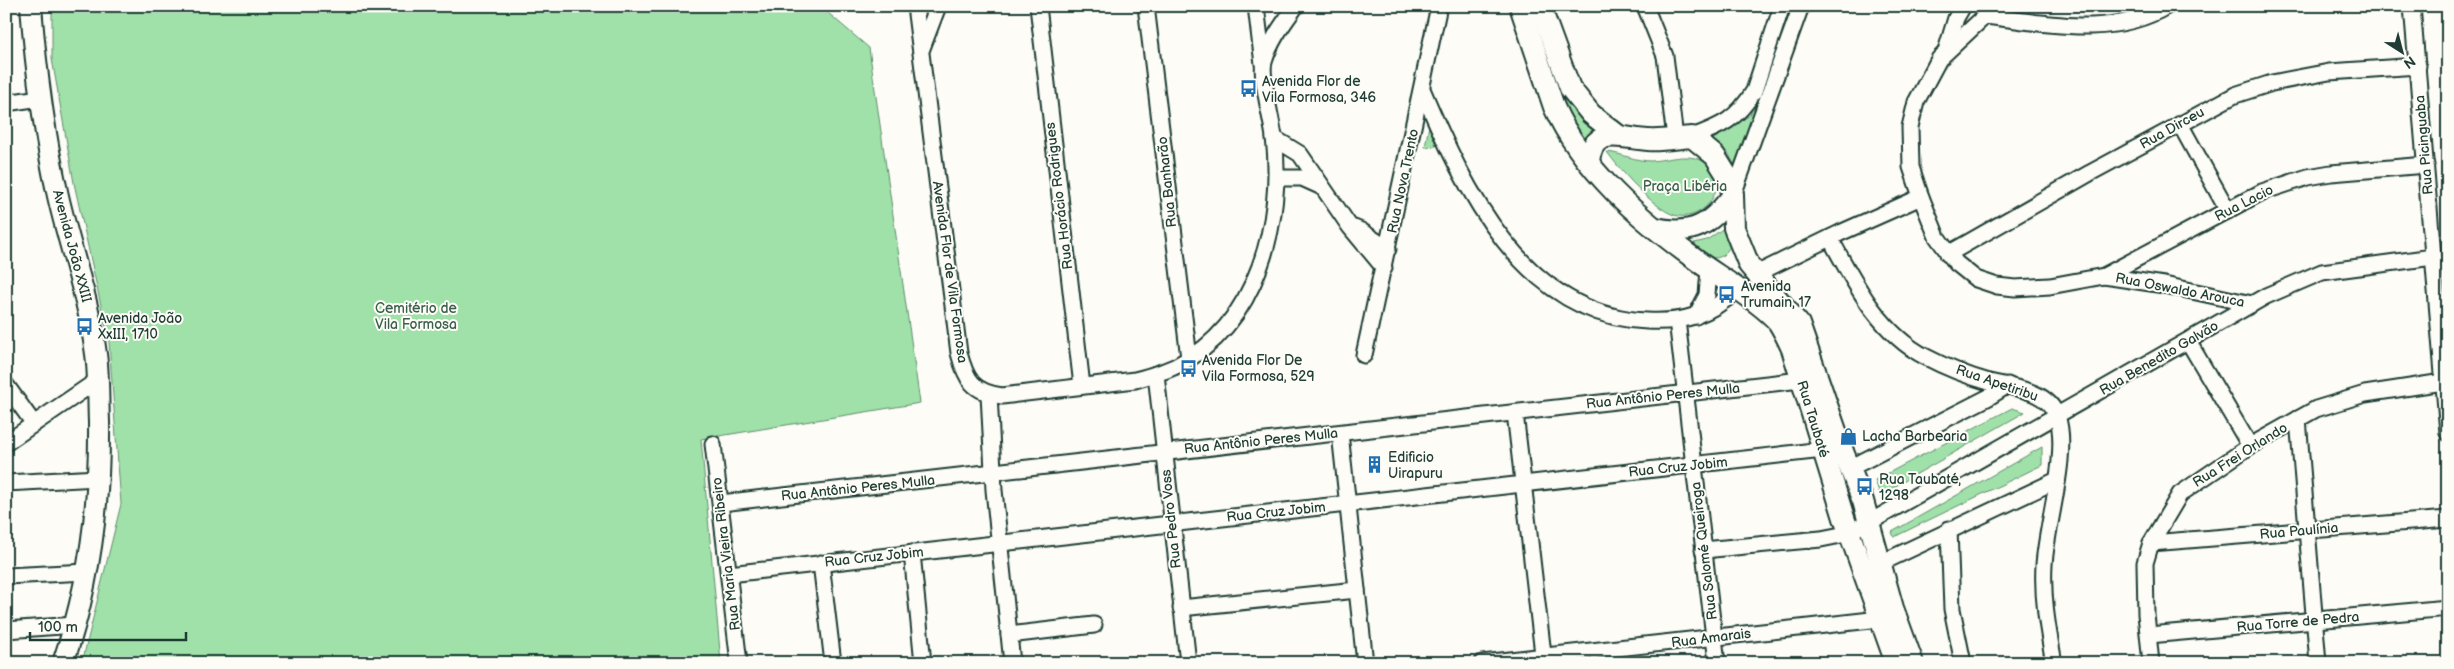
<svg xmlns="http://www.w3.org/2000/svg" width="2454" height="669" viewBox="0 0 2454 669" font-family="'Balsamiq Sans',sans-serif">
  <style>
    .green { fill: #a0e0a9; stroke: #608e6e }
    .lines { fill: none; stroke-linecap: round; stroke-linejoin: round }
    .minor-casing { stroke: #1f3d34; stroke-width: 19 }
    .major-casing { stroke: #1f3d34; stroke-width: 24 }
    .minor { stroke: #fdfcf7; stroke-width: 15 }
    .major { stroke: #fdfcf7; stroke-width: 20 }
    .labels { text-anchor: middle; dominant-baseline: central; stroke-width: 4; stroke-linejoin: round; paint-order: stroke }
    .poi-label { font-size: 14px; fill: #1f3d34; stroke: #fdfcf7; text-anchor: start }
    .street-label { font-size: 14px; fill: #1f3d34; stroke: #fdfcf7 }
    .park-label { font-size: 14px; fill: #395e4b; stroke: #fdfcf7 }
  </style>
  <rect width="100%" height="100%" fill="#fdfcf7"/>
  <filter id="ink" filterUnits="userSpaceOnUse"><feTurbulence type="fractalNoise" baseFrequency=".02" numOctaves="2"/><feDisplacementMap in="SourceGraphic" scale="10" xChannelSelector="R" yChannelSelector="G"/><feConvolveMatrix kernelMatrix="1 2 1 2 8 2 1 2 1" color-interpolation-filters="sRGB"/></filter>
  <g filter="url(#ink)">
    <!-- green -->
    <g class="green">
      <polygon points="52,6 820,6 869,48 920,403 701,439 721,663 82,663 121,504 109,342 74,183 52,59"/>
      <polygon points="1789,6 1793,6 1752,117 1738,171 1728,153 1712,140 1750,115"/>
      <polygon points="1560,85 1581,120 1596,132 1590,135 1586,143 1571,120 1556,87"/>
      <polygon points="1429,125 1436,146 1425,147"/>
      <path d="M1607,152C1620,153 1635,161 1651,161C1667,160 1686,153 1701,160C1736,176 1707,225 1674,215C1653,208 1620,170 1607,152Z"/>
      <path d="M1728,225L1731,245C1718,267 1708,257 1694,243L1707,240Z"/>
      <polygon points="2012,408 2025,412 1880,495 1875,480"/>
      <polygon points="2042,447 2042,465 1894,537 1892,532"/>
    </g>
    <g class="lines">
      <defs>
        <g id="minor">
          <path d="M915,6L959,353C966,380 973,392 1002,396L1135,380C1150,376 1165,372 1178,365C1258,324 1284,220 1274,137C1272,121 1260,75 1264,62C1270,41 1283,24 1296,6"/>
          <polyline points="1038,6 1082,386"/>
          <polyline points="1146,6 1189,358"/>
          <polyline points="1256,6 1263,64"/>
          <polyline points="1645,6 1665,56 1675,138"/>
          <path d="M2167,6C2113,39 2045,23 1985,16L1939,59L1916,102L1910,127L1911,167L1921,197L1937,237L1956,263L1976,279L1997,286L2015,288L2050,286L2104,276L2164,285L2252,304"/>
          <polyline points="2412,6 2448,433"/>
          <polyline points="922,48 938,6"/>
          <polyline points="1946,51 1956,18 1963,6"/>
          <path d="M1422,89C1464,188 1523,316 1647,321C1683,323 1710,315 1737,290"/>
          <polyline points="6,103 40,98"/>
          <polyline points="2180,124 2228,211"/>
          <path d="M1692,137C1722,126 1737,119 1754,91L1782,6"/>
          <polyline points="1274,138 1300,154 1350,227 1384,268"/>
          <polyline points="1277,178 1302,178 1322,187"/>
          <polyline points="1733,195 1801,6"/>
          <polyline points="1354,228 1361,231 1388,249"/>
          <path d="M1830,238C1854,282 1879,333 1926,357C1945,367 1968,376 1989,382C2012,388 2047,389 2057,416C2070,452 2046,526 2044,565C2042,598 2048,630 2054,663"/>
          <polyline points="1948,254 2090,173 2235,95 2272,83 2329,72 2418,66"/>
          <polyline points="1756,274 1840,233 1921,197"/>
          <polyline points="2104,276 2262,192 2308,177 2331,173 2426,165"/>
          <polyline points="1696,316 1707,295 1709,270"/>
          <polyline points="1677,320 1717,663"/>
          <polyline points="2188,341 2250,446"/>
          <polyline points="1364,355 1439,6"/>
          <polyline points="1156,374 1188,663"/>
          <polyline points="6,385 34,424"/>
          <polyline points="989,394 994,490 1012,663"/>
          <polyline points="1515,413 1544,663"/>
          <polyline points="2298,419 2318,663"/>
          <polyline points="1340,433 1365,663"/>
          <polyline points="6,443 98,380"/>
          <polyline points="713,444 739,663"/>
          <polyline points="1850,468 1989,397 2008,385"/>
          <polyline points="6,483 98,478"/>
          <polyline points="721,503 1801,380"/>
          <polyline points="1949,529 1952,609 1963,663"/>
          <polyline points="2151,543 2448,519"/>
          <polyline points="1703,550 1821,539 1841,535 1870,522 2266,296 2322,272 2433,257"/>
          <polyline points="912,553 923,663"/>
          <polyline points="821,563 833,663"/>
          <polyline points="1881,563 2057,480"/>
          <polyline points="729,574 1823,450"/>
          <polyline points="6,576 87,572"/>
          <polyline points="1181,608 1357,590"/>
          <polyline points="6,630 75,625"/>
          <polyline points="1009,635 1094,625"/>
          <polyline points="2149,635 2448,608"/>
          <polyline points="1482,663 1880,619"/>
          <polyline points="2151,663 2146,614 2145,563 2151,543 2180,494 2250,446 2316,409 2365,394 2443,382"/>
        </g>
        <g id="major">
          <path d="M31,6C36,71 44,133 58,196C70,249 89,300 96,354C99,376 98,399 99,422C100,505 90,584 63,663"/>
          <path d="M1520,6L1554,107C1582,170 1641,220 1696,260C1718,276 1762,303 1778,322C1784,331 1788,340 1792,349L1844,518L1896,663"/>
          <polyline points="1540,6 1570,88 1591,114 1619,136"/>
          <path d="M1589,162C1592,124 1624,139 1648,140C1662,141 1677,138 1692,137L1715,156L1728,177L1733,195L1734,228L1749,265L1799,324L1844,454L1863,501L1893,608L1913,663"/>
          <path d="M1655,228C1693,236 1710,225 1733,195"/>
        </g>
      </defs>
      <!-- minor casing -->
      <use href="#minor" class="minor-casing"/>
      <!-- major casing -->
      <use href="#major" class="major-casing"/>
      <!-- minor -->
      <use href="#minor" class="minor"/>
      <!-- major -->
      <use href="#major" class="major"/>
    </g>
  </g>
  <!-- icons -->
  <defs>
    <symbol id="bus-bare" viewBox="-9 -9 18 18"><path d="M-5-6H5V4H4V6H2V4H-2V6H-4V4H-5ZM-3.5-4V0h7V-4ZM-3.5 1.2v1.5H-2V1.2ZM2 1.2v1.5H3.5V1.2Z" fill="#1f6fb2" stroke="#fdfcf7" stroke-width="2.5" paint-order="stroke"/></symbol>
    <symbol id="shop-bare" viewBox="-9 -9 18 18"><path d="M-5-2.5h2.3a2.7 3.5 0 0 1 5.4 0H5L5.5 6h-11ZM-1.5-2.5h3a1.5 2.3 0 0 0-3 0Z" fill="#1f6fb2" stroke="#fdfcf7" stroke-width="2.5" paint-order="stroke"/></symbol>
    <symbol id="building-bare" viewBox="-9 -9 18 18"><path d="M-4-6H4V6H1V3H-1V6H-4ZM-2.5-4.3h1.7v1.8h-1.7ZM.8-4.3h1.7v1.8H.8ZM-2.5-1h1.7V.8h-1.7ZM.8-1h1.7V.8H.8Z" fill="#1f6fb2" stroke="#fdfcf7" stroke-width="2.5" paint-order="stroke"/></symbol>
  </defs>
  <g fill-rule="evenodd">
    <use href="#bus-bare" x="1236" y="76" width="25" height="25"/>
    <use href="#bus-bare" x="1714" y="282" width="25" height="25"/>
    <use href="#bus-bare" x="72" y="314" width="25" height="25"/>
    <use href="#bus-bare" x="1176" y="356" width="25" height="25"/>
    <use href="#shop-bare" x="1836" y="424" width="25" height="25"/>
    <use href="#building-bare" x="1362" y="452" width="25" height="25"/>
    <use href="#bus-bare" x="1852" y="474" width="25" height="25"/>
  </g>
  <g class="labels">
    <!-- poi labels -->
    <g class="poi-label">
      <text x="1262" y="81">Avenida Flor de<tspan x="1262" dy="16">Vila Formosa, 346</tspan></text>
      <text x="1741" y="286">Avenida<tspan x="1741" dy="16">Trumain, 17</tspan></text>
      <text x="98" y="318">Avenida João<tspan x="98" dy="16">XxIII, 1710</tspan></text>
      <text x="1202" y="360">Avenida Flor De<tspan x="1202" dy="16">Vila Formosa, 529</tspan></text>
      <text x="1862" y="436">Lacha Barbearia</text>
      <text x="1388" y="457">Edificio<tspan x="1388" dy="16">Uirapuru</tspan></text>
      <text x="1879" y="479">Rua Taubaté,<tspan x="1879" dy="16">1298</tspan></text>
    </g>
    <!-- street labels -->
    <g class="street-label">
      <text transform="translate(2172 128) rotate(-29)">Rua Dirceu</text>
      <text transform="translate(2424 145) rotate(-95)">Rua Picinguaba</text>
      <text transform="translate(1403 181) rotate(-78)">Rua Nova Trento</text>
      <text transform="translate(1167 182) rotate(-96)">Rua Banharão</text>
      <text transform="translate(1059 196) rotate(-97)">Rua Horácio Rodrigues</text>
      <text transform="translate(2244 203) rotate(-27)">Rua Lacio</text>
      <text transform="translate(72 246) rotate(75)">Avenida João XXIII</text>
      <text transform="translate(950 272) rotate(82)">Avenida Flor de Vila Formosa</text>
      <text transform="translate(2180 290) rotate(11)">Rua Oswaldo Arouca</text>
      <text transform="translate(2159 358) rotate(-30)">Rua Benedito Galvão</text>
      <text transform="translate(1997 383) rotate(19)">Rua Apetiribu</text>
      <text transform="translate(1663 396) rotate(-6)">Rua Antônio Peres Mulla</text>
      <text transform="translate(1813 419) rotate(73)">Rua Taubaté</text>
      <text transform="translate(1261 441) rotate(-6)">Rua Antônio Peres Mulla</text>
      <text transform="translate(2240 455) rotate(-32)">Rua Frei Orlando</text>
      <text transform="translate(1678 467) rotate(-6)">Rua Cruz Jobim</text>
      <text transform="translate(858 488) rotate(-6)">Rua Antônio Peres Mulla</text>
      <text transform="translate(1276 512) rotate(-6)">Rua Cruz Jobim</text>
      <text transform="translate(1171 519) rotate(-96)">Rua Pedro Voss</text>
      <text transform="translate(2299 531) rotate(-5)">Rua Paulínia</text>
      <text transform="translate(1704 551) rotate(-97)">Rua Salomé Queiroga</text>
      <text transform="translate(726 554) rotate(-97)">Rua Maria Vieira Ribeiro</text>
      <text transform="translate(874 557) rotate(-6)">Rua Cruz Jobim</text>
      <text transform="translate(2298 622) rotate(-5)">Rua Torre de Pedra</text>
      <text transform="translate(1711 638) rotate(-7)">Rua Amarais</text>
    </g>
    <!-- park labels -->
    <g class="park-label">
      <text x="1685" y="186">Praça Libéria</text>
      <text x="416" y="308">Cemitério de<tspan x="416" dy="16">Vila Formosa</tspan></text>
    </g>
  </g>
  <!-- margin -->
  <rect width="2454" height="669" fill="none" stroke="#fdfcf7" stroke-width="25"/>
  <rect x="12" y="12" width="2429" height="644" fill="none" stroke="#1f3d34" stroke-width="2" filter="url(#ink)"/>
  <!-- north arrow -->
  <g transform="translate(2402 52) rotate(144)" stroke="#fdfcf7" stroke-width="4" paint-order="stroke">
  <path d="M0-4L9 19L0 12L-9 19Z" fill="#1f3d34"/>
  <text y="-8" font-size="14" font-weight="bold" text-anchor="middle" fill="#1f3d34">N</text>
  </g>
  <!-- scale -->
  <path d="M30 632v8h156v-8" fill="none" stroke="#1f3d34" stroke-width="2.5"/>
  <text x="38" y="632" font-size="15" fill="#1f3d34" stroke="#fdfcf7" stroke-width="4" paint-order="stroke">100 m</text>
</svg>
